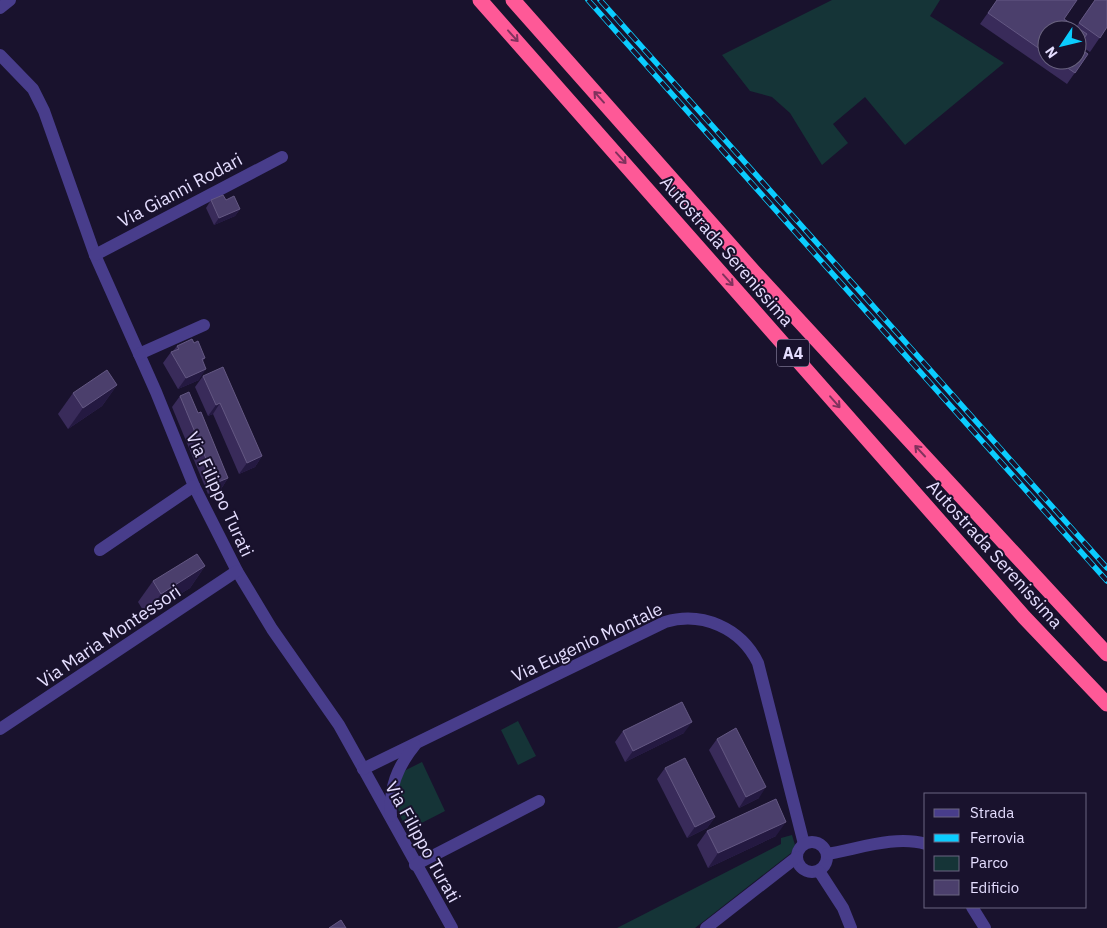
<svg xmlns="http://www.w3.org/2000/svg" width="1107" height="928" viewBox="0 0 1107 928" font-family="'IBM Plex Sans',sans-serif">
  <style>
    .green { fill: #153437 }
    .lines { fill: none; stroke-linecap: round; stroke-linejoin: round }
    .minor { stroke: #483d8b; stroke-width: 12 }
    .highway { stroke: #fe5997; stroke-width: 15 }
    .rail-casing { stroke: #0bccfe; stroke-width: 5.5 }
    .rail { stroke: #19122d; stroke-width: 4; stroke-dasharray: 11; stroke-linecap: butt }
    .wall { fill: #392b5a; fill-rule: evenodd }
    .shaded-wall { fill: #241941 }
    .building { fill: #4b3f6c; stroke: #645883 }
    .oneway { stroke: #80325d }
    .labels { text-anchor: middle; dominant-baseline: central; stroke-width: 4; stroke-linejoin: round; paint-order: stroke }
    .shield { fill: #19122d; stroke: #a8a1c0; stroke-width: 1 }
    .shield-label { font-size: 16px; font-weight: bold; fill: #e5deff }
    .street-label { font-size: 18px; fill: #e5deff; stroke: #19122d }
  </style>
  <rect width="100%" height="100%" fill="#19122d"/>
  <!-- green -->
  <g class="green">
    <polygon points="832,0 940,0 930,16 1004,63 905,145 865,97 833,124 848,143 822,165 790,113 772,97 750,91 722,55"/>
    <polygon points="518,721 536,756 518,765 501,730"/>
    <path d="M422,762L445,811L408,830C394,809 395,795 404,771Z"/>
    <polygon points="792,835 795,845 791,853 695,928 617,928 781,844 781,838"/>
  </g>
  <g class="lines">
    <!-- minor -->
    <g class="minor">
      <polyline points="0,8 10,0"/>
      <polyline points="0,55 33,89 44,111 95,255 156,392 194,486 237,571 272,629 339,725 452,928"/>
      <polyline points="95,255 282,157"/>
      <polyline points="139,354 204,325"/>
      <polyline points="100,550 194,486"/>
      <polyline points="0,729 237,571"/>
      <path d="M363,769L665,622C702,611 741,628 758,663L804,844"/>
      <path d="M391,816C389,788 397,767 415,745"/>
      <circle cx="812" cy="857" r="15"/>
      <path d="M827,854C858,849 895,835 926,844"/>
      <polyline points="415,865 539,801"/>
      <polyline points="819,871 843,908 851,928"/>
      <polyline points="972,907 985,928"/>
      <polyline points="706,928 797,857"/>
    </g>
    <!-- highway -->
    <g class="highway">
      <polyline points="480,0 1024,617 1107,704"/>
      <polyline points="513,0 754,272 1107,654"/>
    </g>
    <defs>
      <g id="rail">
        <polyline points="588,0 1107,581"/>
        <polyline points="600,0 1107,568"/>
      </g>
    </defs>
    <!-- rail casing -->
    <use href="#rail" class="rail-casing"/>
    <!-- rail -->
    <use href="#rail" class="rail"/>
  </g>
  <!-- wall -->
  <g class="wall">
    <path d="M997,0L1064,19L1076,27L1095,0L1107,27L1090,52L1079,45L1078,47L1088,54L1067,84L980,24ZM1047,30L1077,60H1047Z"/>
    <polygon points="211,200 226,200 240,209 235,216 214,225 206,208"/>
    <polygon points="194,343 205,358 203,361 199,380 178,389 163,363 171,352 173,351 177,346"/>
    <polygon points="203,376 262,456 255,467 239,474 213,414 208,416 195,387"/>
    <polygon points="117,385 102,406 68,429 58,414 73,393"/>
    <polygon points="180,396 198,413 228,478 221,489 208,494 172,407"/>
    <polygon points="205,566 190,588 146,615 138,602 153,581"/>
    <polygon points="623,731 684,733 625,762 615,742"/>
    <polygon points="717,739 759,798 739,808 709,750"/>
    <polygon points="665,768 715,817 707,828 687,838 657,779"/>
    <polygon points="707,831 776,836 708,868 697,845"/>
  </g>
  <!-- shaded-wall -->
  <g class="shaded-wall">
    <polygon points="240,209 235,216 214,225 219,218"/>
    <polygon points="206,369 199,380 178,389 186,378"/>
    <polygon points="117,385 102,406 68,429 83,408"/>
    <polygon points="220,403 213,414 208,416 216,405"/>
    <polygon points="262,456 255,467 239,474 247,463"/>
    <polygon points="228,478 221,489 208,494 216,483"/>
    <polygon points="205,566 190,588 146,615 161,594"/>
    <polygon points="692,722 684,733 625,762 633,751"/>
    <polygon points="766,787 759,798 739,808 746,797"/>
    <polygon points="715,817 707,828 687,838 695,827"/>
    <polygon points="786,822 776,836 708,868 718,853"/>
  </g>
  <!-- building -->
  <g class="building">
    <polygon points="997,0 1077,0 1064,19 1087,34 1078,47 1088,54 1075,73 1056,60 1077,60 1077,30 1047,30 1047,54 988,13"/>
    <polygon points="1095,0 1107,0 1107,27 1100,38 1079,23"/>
    <polygon points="223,195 226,200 234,196 240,209 219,218 211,200"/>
    <polygon points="192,339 194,343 198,341 205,358 202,359 206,369 186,378 171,352 179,349 177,346"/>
    <polygon points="223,367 262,456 247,463 220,403 216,405 203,376"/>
    <polygon points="107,370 117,385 83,408 73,393"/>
    <polygon points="189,392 198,413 201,412 228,478 216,483 180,396"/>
    <polygon points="197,554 205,566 161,594 153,581"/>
    <polygon points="682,702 692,722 633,751 623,731"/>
    <polygon points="736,728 766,787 746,797 717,739"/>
    <polygon points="685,758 715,817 695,827 665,768"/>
    <polygon points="776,799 786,822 718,853 707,831"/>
    <polygon points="341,920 346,928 329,928"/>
  </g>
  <!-- one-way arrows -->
  <defs><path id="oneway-shaft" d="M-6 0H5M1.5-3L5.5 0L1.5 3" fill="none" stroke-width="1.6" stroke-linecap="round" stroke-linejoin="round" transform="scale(1.25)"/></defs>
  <g class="oneway">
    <use href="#oneway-shaft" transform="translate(513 36) rotate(48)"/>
    <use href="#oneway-shaft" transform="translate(599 97) rotate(-132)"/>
    <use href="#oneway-shaft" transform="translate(621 158) rotate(48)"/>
    <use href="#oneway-shaft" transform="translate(728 280) rotate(48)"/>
    <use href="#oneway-shaft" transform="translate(835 402) rotate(49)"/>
    <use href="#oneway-shaft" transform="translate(920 451) rotate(-133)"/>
  </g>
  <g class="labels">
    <!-- shield labels -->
    <rect class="shield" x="777" y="339.5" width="32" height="27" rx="4"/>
    <g class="shield-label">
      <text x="793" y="353">A4</text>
    </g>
    <!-- street labels -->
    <g class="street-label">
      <text transform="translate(180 190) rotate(-28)">Via Gianni Rodari</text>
      <text transform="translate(727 251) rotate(49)">Autostrada Serenissima</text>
      <text transform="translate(220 494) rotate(65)">Via Filippo Turati</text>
      <text transform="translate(995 554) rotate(48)">Autostrada Serenissima</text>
      <text transform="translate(109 636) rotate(-34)">Via Maria Montessori</text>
      <text transform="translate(587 642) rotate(-25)">Via Eugenio Montale</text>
      <text transform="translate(423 842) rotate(61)">Via Filippo Turati</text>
    </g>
  </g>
  <!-- legend -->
  <rect x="924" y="793" width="162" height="115" fill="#19122d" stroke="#6b6481"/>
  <rect x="934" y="809" width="25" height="8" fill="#483d8b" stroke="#6b6481"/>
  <text x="970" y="818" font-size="15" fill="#e5deff">Strada</text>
  <rect x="934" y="834" width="25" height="8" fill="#0bccfe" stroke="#6b6481"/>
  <text x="970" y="843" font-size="15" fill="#e5deff">Ferrovia</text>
  <rect x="934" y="856" width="25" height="15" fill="#153437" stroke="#6b6481"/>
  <text x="970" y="868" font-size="15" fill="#e5deff">Parco</text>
  <rect x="934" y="880" width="25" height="15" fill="#4b3f6c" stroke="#6b6481"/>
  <text x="970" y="893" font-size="15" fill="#e5deff">Edificio</text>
  <!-- north arrow -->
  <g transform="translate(1062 45) rotate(235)"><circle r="24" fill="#19122d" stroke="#6b6481"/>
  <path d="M0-4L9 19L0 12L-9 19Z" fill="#0bccfe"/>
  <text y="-8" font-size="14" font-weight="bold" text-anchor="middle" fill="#e5deff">N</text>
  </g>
</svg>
